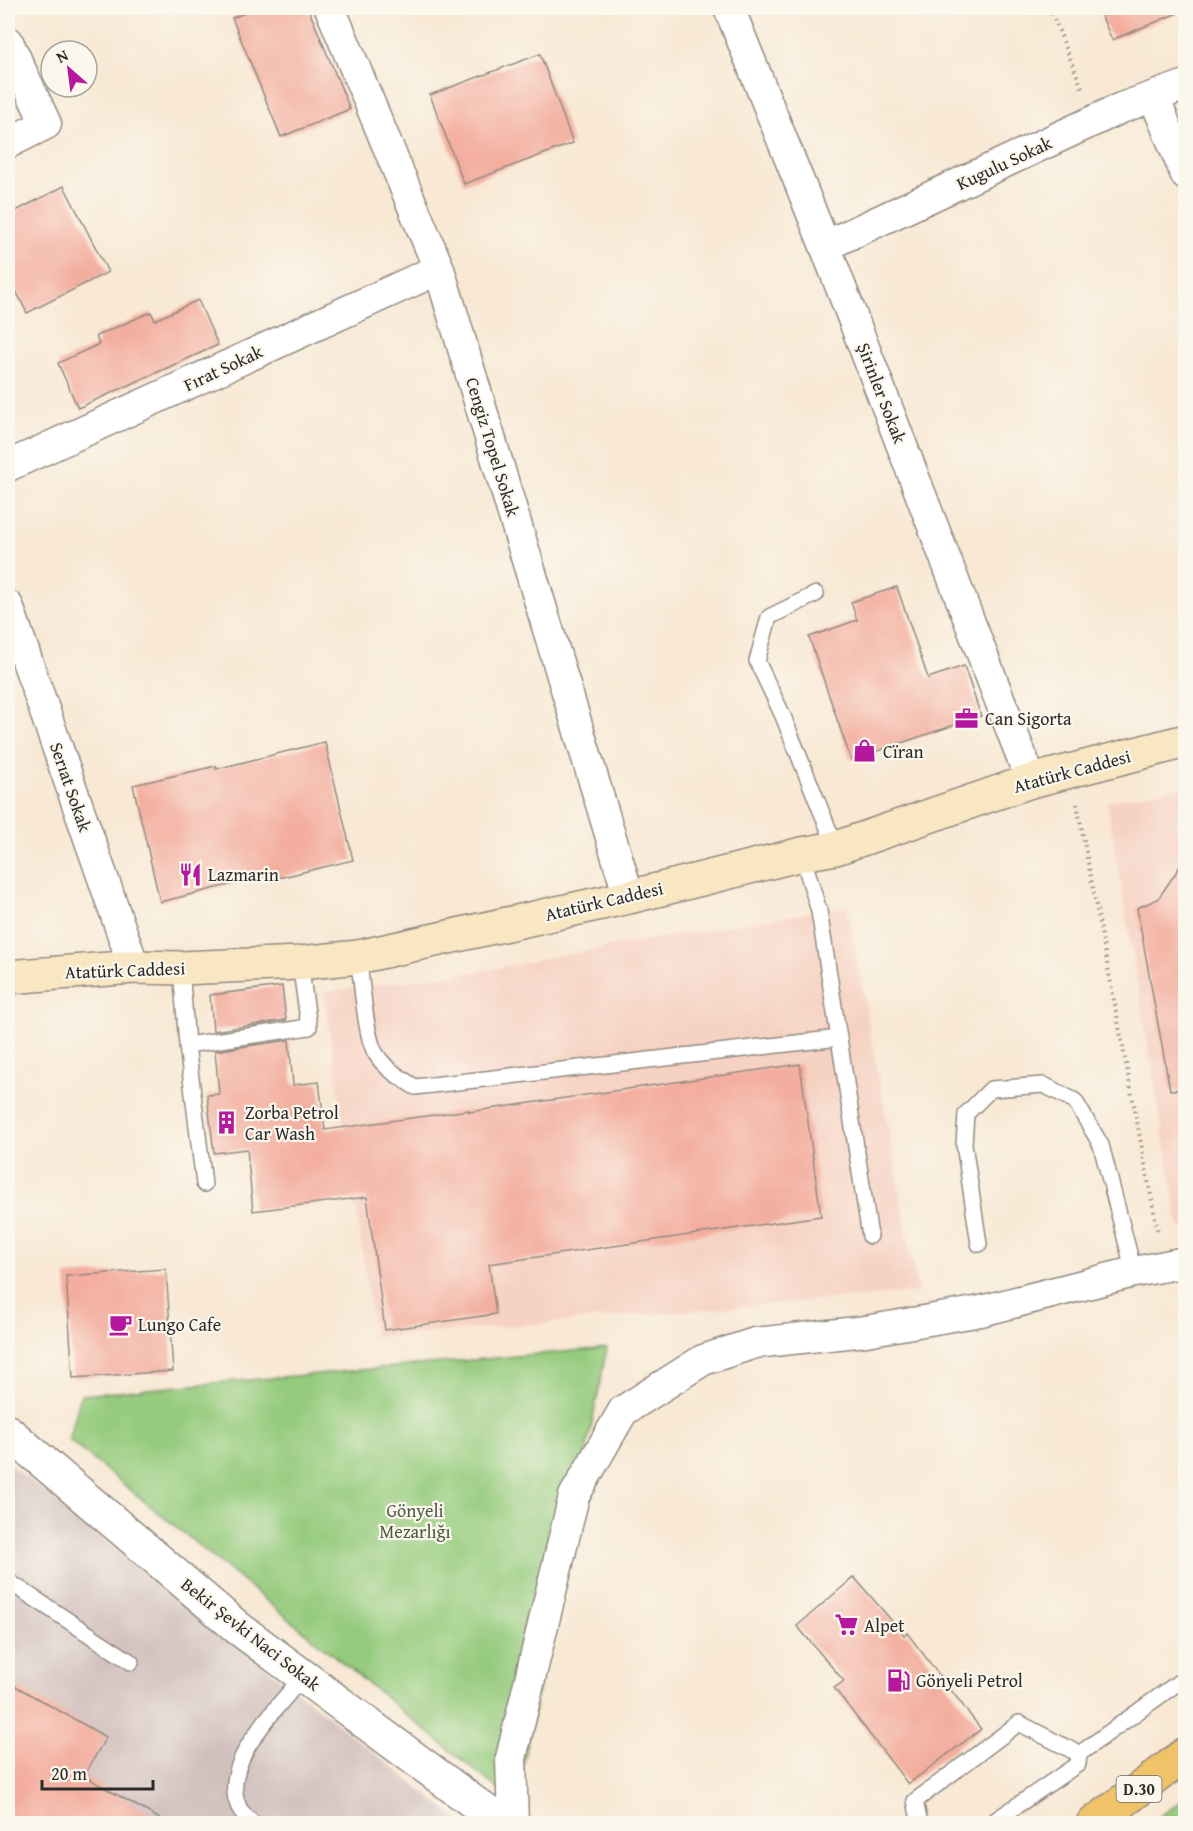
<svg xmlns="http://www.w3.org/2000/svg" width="1193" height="1831" viewBox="0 0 1193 1831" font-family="'Gentium Book Plus',serif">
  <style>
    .built { fill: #f6d2c3 }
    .industrial { fill: #d1bfbd }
    .green { fill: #94cb7d; stroke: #607b54; stroke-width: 1.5 }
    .building { fill: #f3ae9f }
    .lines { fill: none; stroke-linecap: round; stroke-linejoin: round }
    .service-casing { stroke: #928a80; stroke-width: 18 }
    .minor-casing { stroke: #928a80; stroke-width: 33 }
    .tertiary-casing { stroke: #928a80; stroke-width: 36 }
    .secondary-casing { stroke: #928a80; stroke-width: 36 }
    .trunk-casing { stroke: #928a80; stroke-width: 36 }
    .path { stroke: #928a80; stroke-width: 4; stroke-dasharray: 1.5 4.5; stroke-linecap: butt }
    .service { stroke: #fff; stroke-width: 15 }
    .minor { stroke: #fff; stroke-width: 30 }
    .tertiary { stroke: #fff; stroke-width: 33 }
    .secondary { stroke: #f9e7c3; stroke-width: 33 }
    .trunk { stroke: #f0c369; stroke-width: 33 }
    .labels { text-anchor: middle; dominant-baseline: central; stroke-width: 4.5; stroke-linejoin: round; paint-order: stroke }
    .shield { fill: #fbf7ec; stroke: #696865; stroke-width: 1.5 }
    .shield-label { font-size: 16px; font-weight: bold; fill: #2b2b2b }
    .street-label { font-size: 18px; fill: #2b2b2b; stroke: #fbf7ec }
    .poi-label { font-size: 18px; fill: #2b2b2b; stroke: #fbf7ec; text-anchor: start }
    .park-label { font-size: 18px; fill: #4a5b44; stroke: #fbf7ec }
  </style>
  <rect width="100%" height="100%" fill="#fbf7ec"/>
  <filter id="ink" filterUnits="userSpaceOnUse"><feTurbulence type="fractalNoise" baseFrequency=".0167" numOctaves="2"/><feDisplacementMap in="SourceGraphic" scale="12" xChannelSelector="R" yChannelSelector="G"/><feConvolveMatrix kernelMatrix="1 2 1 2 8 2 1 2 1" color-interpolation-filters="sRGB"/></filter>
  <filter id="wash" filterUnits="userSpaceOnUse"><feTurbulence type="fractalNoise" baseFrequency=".008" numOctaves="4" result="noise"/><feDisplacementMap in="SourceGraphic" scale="24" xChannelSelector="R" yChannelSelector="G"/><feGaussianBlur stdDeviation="1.35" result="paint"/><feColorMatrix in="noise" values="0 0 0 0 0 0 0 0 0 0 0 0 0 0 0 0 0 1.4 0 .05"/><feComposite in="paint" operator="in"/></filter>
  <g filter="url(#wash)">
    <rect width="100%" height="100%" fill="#f8e8d4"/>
    <!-- built -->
    <g class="built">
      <polygon points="1185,786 1186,1227 1179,1228 1107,802"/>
      <polygon points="847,906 918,1292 375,1337 324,992 487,970 607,947"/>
    </g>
    <!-- industrial -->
    <polygon class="industrial" points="8,1463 463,1823 8,1823"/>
    <!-- green -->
    <g class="green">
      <polygon points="607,1348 519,1786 510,1799 69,1440 81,1395"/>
      <polygon points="1185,1799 1185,1823 1150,1823"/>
    </g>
    <g id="blocks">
      <!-- building -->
      <g class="building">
        <polygon points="257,8 308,8 350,109 281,137 232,18"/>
        <polygon points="1098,8 1185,8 1185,10 1112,40"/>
        <polygon points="540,54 573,143 464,184 430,95"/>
        <polygon points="64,186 108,272 27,313 8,275 8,215"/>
        <polygon points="198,300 218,345 78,408 58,363 99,344 96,336 151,312 155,320"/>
        <polygon points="897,587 928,678 964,666 981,716 851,760 809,637 857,620 851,602"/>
        <polygon points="325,742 353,860 270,880 269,875 160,902 133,785 216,766 216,769"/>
        <polygon points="1185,859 1185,1089 1170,1090 1137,908 1158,899"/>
        <polygon points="282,986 286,1020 213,1031 210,995"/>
        <polygon points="289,1040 293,1085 319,1082 325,1130 469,1110 469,1112 800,1064 821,1216 489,1264 496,1314 385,1330 367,1197 253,1211 247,1149 214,1153 207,1095 219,1094 215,1051"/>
        <polygon points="166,1269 173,1371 73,1378 66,1276"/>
        <polygon points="854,1577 904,1635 907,1633 981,1729 908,1784 834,1688 844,1681 797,1626"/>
        <polygon points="8,1682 106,1737 84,1776 169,1824 8,1824"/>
      </g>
    </g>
  </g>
  <g filter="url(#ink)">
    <use href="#blocks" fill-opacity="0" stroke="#928a80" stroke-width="1.5"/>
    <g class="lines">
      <defs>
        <g id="service">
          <polyline points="816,594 769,617 757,661 783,716 836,848"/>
          <polyline points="802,854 819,911 870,1236"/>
          <path d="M358,957C362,979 365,1038 376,1054C385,1069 401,1078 415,1087L839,1038"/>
          <polyline points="181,968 187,1045 309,1027 300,963"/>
          <polyline points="187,1045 204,1184"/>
          <polyline points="979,1244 964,1144 966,1114 991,1089 1044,1085 1075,1101 1101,1145 1134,1272"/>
          <polyline points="8,1581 131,1662"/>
          <path d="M253,1824C248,1818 240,1812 238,1805C220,1761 278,1708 303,1676"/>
          <polyline points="920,1824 915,1801 1019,1723 1079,1754"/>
          <polyline points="990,1824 1078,1764 1079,1754 1186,1677"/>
        </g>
        <g id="minor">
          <polyline points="330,8 439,269 629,897"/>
          <polyline points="729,8 825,246 1031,781"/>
          <polyline points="8,42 46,124 8,143"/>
          <polyline points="1154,97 1186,175"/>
          <polyline points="825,246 1121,108 1186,85"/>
          <polyline points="8,466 439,269"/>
          <polyline points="8,606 134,967"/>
          <polyline points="513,1824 511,1758 574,1496 623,1411 703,1360 755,1343 866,1331 981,1311 1134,1272 1186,1262"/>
        </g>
        <polyline id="tertiary" points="8,1432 238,1628 503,1824"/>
        <polyline id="secondary" points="8,977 134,967 181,968 300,963 358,957 629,897 802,854 836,848 1031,781 1186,741"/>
        <polyline id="trunk" points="1093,1824 1186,1754"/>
      </defs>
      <!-- service casing -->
      <use href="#service" class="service-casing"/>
      <!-- minor casing -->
      <use href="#minor" class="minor-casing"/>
      <!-- tertiary casing -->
      <use href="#tertiary" class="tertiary-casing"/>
      <!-- secondary casing -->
      <use href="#secondary" class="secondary-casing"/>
      <!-- trunk casing -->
      <use href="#trunk" class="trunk-casing"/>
      <!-- path -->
      <g class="path">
        <polyline points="1050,8 1082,88"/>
        <polyline points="1077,804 1158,1233"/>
      </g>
      <!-- service -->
      <use href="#service" class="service"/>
      <!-- minor -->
      <use href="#minor" class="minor"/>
      <!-- tertiary -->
      <use href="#tertiary" class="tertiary"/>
      <!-- secondary -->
      <use href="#secondary" class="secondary"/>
      <!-- trunk -->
      <use href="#trunk" class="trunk"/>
    </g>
  </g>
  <!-- icons -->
  <defs>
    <symbol id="office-bare" viewBox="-9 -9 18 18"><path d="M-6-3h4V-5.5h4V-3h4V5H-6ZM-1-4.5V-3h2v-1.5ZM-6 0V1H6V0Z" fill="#b5179e" stroke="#fbf7ec" stroke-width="2.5" paint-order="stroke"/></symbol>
    <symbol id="shop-bare" viewBox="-9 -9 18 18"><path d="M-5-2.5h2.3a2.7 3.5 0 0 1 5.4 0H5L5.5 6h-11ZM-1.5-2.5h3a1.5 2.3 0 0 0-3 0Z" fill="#b5179e" stroke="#fbf7ec" stroke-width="2.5" paint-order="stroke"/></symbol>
    <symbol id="restaurant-bare" viewBox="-9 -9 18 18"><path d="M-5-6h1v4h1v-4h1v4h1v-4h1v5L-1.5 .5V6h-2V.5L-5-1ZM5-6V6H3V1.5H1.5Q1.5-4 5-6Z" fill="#b5179e" stroke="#fbf7ec" stroke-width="2.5" paint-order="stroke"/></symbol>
    <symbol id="building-bare" viewBox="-9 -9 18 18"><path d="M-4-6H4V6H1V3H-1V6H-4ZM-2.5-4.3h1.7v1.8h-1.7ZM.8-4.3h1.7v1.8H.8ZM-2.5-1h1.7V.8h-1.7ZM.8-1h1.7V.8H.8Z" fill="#b5179e" stroke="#fbf7ec" stroke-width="2.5" paint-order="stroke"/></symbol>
    <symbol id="cafe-bare" viewBox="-9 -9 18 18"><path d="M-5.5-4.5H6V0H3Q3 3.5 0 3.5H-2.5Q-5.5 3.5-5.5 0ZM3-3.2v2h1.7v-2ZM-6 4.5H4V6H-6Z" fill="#b5179e" stroke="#fbf7ec" stroke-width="2.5" paint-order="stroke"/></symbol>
    <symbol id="supermarket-bare" viewBox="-9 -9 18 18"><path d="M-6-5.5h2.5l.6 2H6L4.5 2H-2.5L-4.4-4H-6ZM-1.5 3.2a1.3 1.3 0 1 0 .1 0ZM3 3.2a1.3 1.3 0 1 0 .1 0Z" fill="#b5179e" stroke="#fbf7ec" stroke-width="2.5" paint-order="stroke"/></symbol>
    <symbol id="fuel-bare" viewBox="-9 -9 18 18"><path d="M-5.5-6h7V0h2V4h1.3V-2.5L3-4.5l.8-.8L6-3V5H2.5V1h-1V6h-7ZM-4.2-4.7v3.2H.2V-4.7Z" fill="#b5179e" stroke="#fbf7ec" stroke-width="2.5" paint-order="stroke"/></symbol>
  </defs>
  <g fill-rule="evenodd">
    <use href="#office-bare" x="950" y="702" width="33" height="33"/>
    <use href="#shop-bare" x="848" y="734" width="33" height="33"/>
    <use href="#restaurant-bare" x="174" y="858" width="33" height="33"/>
    <use href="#building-bare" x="210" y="1106" width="33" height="33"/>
    <use href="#cafe-bare" x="104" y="1308" width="33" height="33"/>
    <use href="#supermarket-bare" x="830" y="1608" width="33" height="33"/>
    <use href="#fuel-bare" x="882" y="1664" width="33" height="33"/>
  </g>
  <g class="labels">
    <!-- shield labels -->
    <rect class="shield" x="1116.5" y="1776" width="45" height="26" rx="4.5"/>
    <g class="shield-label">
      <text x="1139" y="1789">D.30</text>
    </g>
    <!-- street labels -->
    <g class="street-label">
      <text transform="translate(1004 163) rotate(-25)">Kugulu Sokak</text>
      <text transform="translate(223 368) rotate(-25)">Fırat Sokak</text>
      <text transform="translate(882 393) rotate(69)">Şirinler Sokak</text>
      <text transform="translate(493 447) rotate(73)">Cengiz Topel Sokak</text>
      <text transform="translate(1072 771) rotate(-15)">Atatürk Caddesi</text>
      <text transform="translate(71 787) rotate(71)">Serıat Sokak</text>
      <text transform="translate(604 901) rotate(-13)">Atatürk Caddesi</text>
      <text transform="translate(125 970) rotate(-2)">Atatürk Caddesi</text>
      <text transform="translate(251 1634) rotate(38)">Bekir Şevki Naci Sokak</text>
    </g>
    <!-- poi labels -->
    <g class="poi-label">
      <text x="985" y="718">Can Sigorta</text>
      <text x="883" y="751">Cïran</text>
      <text x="208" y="874">Lazmarin</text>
      <text x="245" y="1112">Zorba Petrol<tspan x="245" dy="21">Car Wash</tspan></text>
      <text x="138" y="1324">Lungo Cafe</text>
      <text x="864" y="1625">Alpet</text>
      <text x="916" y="1680">Gönyeli Petrol</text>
    </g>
    <!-- park labels -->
    <g class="park-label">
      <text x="415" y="1510">Gönyeli<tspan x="415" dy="21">Mezarlığı</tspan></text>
    </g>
  </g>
  <!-- margin -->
  <rect width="1193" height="1831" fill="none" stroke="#fbf7ec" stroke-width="30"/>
  <!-- north arrow -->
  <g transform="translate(69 69) rotate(332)"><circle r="28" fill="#fbf7ec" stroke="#a8a59f" stroke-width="1.5"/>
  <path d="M0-4.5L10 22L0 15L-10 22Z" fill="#b5179e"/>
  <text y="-9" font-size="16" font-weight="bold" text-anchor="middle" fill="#2b2b2b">N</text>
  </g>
  <!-- scale -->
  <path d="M42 1780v9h111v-9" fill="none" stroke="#2b2b2b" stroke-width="3"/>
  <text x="51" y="1780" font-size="18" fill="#2b2b2b" stroke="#fbf7ec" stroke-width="4.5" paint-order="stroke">20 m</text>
</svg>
